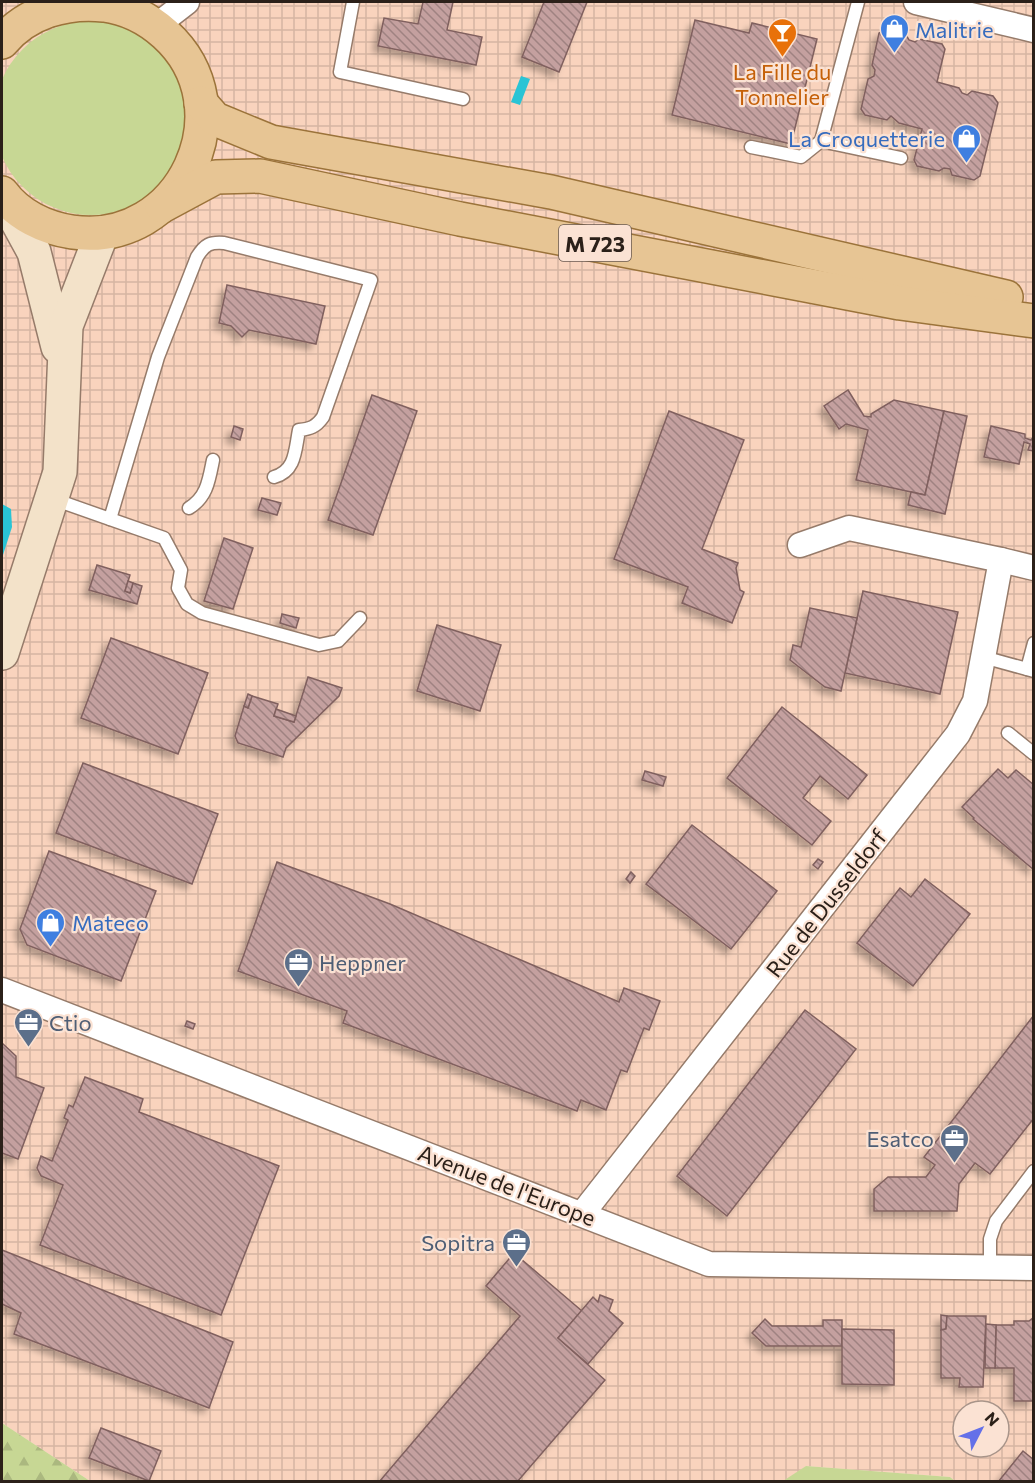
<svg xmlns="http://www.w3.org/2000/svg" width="1035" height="1483" viewBox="0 0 1035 1483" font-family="Commissioner,sans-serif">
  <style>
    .industrial { fill: url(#industrial-grid); fill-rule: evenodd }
    .grass { fill: #c7d794 }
    .forest { fill: url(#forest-firs) }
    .water { fill: #29c4d5 }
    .building { fill: url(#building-back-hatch); stroke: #80605e; stroke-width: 1.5; filter: url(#shadow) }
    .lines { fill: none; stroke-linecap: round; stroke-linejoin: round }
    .service-casing { stroke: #967b6a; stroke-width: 15 }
    .minor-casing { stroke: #967b6a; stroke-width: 27 }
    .secondary-casing { stroke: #967b6a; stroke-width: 36 }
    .primary-casing { stroke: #9b733a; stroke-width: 36 }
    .service { stroke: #fff; stroke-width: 12 }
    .minor { stroke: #fff; stroke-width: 24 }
    .secondary { stroke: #f3e2c9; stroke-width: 33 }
    .primary { stroke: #e7c594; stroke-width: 33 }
    .labels { text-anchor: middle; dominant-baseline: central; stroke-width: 4.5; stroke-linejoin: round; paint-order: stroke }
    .shield { fill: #fbe2d3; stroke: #695a51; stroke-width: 1.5 }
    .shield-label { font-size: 21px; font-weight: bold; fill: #2b2019 }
    .shop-label { font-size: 22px; fill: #366cbe; stroke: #fbe2d3; text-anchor: start }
    .food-label { font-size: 22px; fill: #c56008; stroke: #fbe2d3 }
    .street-label { font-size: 22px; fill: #2b2019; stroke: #fbe2d3 }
    .service-label { font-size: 22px; fill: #4e5e75; stroke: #fbe2d3; text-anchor: start }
  </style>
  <defs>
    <pattern id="industrial-grid" width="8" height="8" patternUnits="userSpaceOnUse" patternTransform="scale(1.5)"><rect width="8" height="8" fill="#f9d3bd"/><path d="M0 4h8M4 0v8" fill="none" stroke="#d6b5a2"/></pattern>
    <pattern id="forest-firs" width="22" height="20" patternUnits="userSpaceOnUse" patternTransform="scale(1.5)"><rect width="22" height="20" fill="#c7d794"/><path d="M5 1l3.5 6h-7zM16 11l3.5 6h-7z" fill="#abb87f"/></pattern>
    <pattern id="building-back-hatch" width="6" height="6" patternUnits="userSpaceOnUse" patternTransform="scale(1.5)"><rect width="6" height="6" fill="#c4a09f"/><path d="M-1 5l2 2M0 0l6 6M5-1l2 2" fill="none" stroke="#9f8281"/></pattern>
    <filter id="shadow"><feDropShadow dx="-5.5" dy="5.5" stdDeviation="3" flood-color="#0004"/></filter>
  </defs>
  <rect width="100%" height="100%" fill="#fbe2d3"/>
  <!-- industrial -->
  <path class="industrial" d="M2,2H1033V1481H955L950,1477L806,1466L783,1482L90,1481L2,1423ZM963,1411H999V1447H963Z"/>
  <!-- grass -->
  <g class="grass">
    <circle cx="91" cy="118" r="97"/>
    <polygon points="806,1466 950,1477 955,1481 783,1481"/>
  </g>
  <!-- forest -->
  <polygon class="forest" points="2,1423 90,1481 2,1481"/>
  <!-- water -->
  <g class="water">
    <polygon points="521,76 530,79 520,105 511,102"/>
    <polygon points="2,504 11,509 12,527 2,558"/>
  </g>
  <!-- building -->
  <g class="building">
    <polygon points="423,2 453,2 447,30 482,37 476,65 378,46 384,18 418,24"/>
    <polygon points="544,2 587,2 559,72 522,57"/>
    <polygon points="695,20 749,33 752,23 817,39 791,144 672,115"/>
    <polygon points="885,30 906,35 909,40 915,42 919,39 942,44 945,49 937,82 959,88 962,93 967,95 972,91 993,96 998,103 980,176 974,180 952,175 950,169 944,168 939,171 917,166 914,160 922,129 899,123 891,116 887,120 865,115 861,109 868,79 874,76 875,70 872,65 879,33"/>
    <polygon points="227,285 325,306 316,344 249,330 242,337 231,326 219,323"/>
    <polygon points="848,390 864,416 871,417 871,414 894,400 944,411 925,495 856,480 868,430 846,424 839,429 824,406"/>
    <polygon points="372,395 417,411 373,535 328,520"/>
    <polygon points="669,411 744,440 702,549 738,563 736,568 740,590 744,592 732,623 682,603 688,587 614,559"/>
    <polygon points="944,411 967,416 945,514 908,505 911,492 925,495"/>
    <polygon points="234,426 243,429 240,440 231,437"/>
    <polygon points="991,426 1025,434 1025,438 1031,440 1034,436 1034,451 1028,450 1030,444 1024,442 1019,464 984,457"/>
    <polygon points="262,498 281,503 277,515 258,510"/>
    <polygon points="224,538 253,548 233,609 204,601"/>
    <polygon points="97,565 130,575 125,591 130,593 133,583 142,586 137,604 89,590"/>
    <polygon points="128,581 133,583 130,593 125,591"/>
    <polygon points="863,591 958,612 940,694 845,673"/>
    <polygon points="810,608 857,618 841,691 825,687 790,660 793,645 801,647"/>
    <polygon points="282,614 299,618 296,628 280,623"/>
    <polygon points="437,625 501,645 480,711 417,691"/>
    <polygon points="111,638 208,673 178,754 81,718"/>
    <polygon points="308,677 342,688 339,696 286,748 283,757 238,743 235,736 244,706 248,708 252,696 278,704 274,716 294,722"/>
    <polygon points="248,694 252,696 248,708 244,706"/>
    <polygon points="782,707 867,775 848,799 820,776 803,798 831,821 812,845 727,778"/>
    <polygon points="276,709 296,716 294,722 274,716"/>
    <polygon points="83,763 218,814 192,884 56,833"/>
    <polygon points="998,769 1008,778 1016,770 1034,785 1034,870 973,819 974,818 962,807"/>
    <polygon points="645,771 666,777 663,786 642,780"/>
    <polygon points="692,825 777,891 731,949 646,884"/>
    <polygon points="49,851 156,891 121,981 27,945 20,929"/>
    <polygon points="818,859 823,862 818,869 813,865"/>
    <polygon points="277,862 390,904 619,1002 624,988 660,1001 649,1030 644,1028 627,1072 621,1070 606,1110 581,1100 577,1111 343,1023 347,1011 238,971"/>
    <polygon points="631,872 635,876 630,883 626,879"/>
    <polygon points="925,879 970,914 913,986 857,943 900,888 911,897"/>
    <polygon points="805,1010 856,1049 727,1216 677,1176"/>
    <polygon points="1034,1015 1034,1118 990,1174 975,1163 959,1184 957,1211 874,1211 874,1189 888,1177 926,1177 935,1165 924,1157"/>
    <polygon points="187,1021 195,1024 193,1029 185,1026"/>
    <polygon points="2,1043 16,1056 16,1077 44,1088 18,1159 2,1153"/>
    <polygon points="85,1077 143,1099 139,1112 279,1166 221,1315 40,1245 63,1185 41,1176 37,1168 41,1156 52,1161 68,1120 64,1118 69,1105 73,1107"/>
    <polygon points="2,1250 233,1342 209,1408 14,1334 21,1313 2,1304"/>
    <polygon points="514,1253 582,1311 558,1338 605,1380 517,1482 379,1482 520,1316 486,1286"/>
    <polygon points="600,1295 613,1300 609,1311 623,1323 588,1364 558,1338 593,1297 598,1302"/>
    <polygon points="941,1315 947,1316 946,1329 941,1330"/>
    <polygon points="947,1316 986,1316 983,1387 959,1387 960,1378 941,1378 941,1330 946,1329"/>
    <polygon points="1034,1317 1034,1401 1014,1401 1014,1368 995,1368 996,1325 1014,1325 1014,1321 1029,1321"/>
    <polygon points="765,1319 772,1326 823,1326 823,1320 842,1320 842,1346 766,1346 752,1333"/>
    <polygon points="986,1324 996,1325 995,1368 985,1368"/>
    <polygon points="842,1329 894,1330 894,1385 842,1384"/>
    <polygon points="101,1428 161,1451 149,1481 89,1458"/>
    <polygon points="1023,1451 1034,1460 1034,1482 998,1482"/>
  </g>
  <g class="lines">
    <defs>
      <g id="service">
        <polyline points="353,2 340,72 463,99"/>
        <polyline points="858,2 821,141 901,158"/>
        <polyline points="751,147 801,157 821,141"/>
        <polyline points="53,499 164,538 181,570 178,588 187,604 202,613 319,645 338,641 360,618"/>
        <path d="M189,508C207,497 209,480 213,460"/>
        <path d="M110,519L158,357L197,257C205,244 210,242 224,243L371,280L323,417C316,427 310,429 299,430C295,450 296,471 274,477"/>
        <polyline points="983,657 1034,671"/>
        <polyline points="1027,669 1034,643"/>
        <polyline points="1008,733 1034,754"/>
        <polyline points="990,1268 990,1239 996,1221 1034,1171"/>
      </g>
      <g id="minor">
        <polyline points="916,2 1034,30"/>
        <polyline points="156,26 187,2"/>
        <polyline points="1001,560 1034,568"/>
        <polyline points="2,990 709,1264 1034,1268"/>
        <polyline points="582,1214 958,734 975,701 1001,560 849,528 800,545"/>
      </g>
      <g id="secondary">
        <polyline points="5,199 34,252 58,347"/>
        <polyline points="2,653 60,472 66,326 102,233"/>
      </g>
      <g id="primary">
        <path d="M2,42C27,12 66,1 104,5C127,8 147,18 165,34C247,108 182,248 72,232C45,228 18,215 2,193"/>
        <polyline points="201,103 215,119 271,142 551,192 1006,297"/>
        <polyline points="162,206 216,177 260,176 460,219 900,303 1034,321"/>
      </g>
    </defs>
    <!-- service casing -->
    <use href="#service" class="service-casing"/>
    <!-- minor casing -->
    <use href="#minor" class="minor-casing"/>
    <!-- secondary casing -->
    <use href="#secondary" class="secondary-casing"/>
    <!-- primary casing -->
    <use href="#primary" class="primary-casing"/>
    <!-- service -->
    <use href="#service" class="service"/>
    <!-- minor -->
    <use href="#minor" class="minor"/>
    <!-- secondary -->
    <use href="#secondary" class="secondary"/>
    <!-- primary -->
    <use href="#primary" class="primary"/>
  </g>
  <!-- icons -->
  <defs>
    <symbol id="shop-pin" viewBox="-11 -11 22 30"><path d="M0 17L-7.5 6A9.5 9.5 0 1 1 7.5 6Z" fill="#3f7fe0" stroke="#fbe2d3"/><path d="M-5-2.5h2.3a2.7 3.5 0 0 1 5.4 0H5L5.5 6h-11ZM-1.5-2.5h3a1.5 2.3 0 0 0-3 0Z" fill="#fff"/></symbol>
    <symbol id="bar-pin" viewBox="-11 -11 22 30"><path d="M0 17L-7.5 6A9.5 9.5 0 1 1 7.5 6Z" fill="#e8710a" stroke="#fbe2d3"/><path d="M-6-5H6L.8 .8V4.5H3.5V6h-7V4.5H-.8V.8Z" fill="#fff"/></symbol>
    <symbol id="office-pin" viewBox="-11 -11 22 30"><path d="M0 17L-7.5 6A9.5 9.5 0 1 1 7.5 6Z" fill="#5c6f8a" stroke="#fbe2d3"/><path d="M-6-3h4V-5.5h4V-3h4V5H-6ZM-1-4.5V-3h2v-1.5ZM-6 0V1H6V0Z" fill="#fff"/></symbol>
  </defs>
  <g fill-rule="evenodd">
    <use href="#shop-pin" x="878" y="12" width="33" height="45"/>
    <use href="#bar-pin" x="766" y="16" width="33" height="45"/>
    <use href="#shop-pin" x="950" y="122" width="33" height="45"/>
    <use href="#shop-pin" x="34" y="906" width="33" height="45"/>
    <use href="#office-pin" x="282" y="946" width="33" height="45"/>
    <use href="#office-pin" x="12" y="1006" width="33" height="45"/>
    <use href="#office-pin" x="938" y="1122" width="33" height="45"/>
    <use href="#office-pin" x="500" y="1226" width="33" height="45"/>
  </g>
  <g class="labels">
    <!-- shield labels -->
    <rect class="shield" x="559" y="225" width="72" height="36" rx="4.5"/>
    <g class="shield-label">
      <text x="595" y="243">M 723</text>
    </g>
    <!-- shop labels -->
    <g class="shop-label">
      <text x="915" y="29">Malitrie</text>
      <text x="945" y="138" text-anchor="end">La Croquetterie</text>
      <text x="72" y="922">Mateco</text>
    </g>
    <!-- food labels -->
    <g class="food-label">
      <text x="782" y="71">La Fille du<tspan x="782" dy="25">Tonnelier</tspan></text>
    </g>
    <!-- street labels -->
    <g class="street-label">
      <text transform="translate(826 903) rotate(-52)">Rue de Dusseldorf</text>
      <text transform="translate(507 1185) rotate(21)">Avenue de l'Europe</text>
    </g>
    <!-- service labels -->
    <g class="service-label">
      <text x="319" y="962">Heppner</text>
      <text x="49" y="1022">Ctio</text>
      <text x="934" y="1138" text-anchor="end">Esatco</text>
      <text x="495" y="1242" text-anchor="end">Sopitra</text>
    </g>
  </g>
  <!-- border -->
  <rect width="1035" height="1483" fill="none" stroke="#2b2019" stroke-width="6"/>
  <!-- north arrow -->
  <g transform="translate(981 1429) rotate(48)"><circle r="28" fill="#fbe2d3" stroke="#a89489" stroke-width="1.5"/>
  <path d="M0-4.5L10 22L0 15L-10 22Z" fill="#6470e8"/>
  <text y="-9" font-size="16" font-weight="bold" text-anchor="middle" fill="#2b2019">N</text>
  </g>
</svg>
